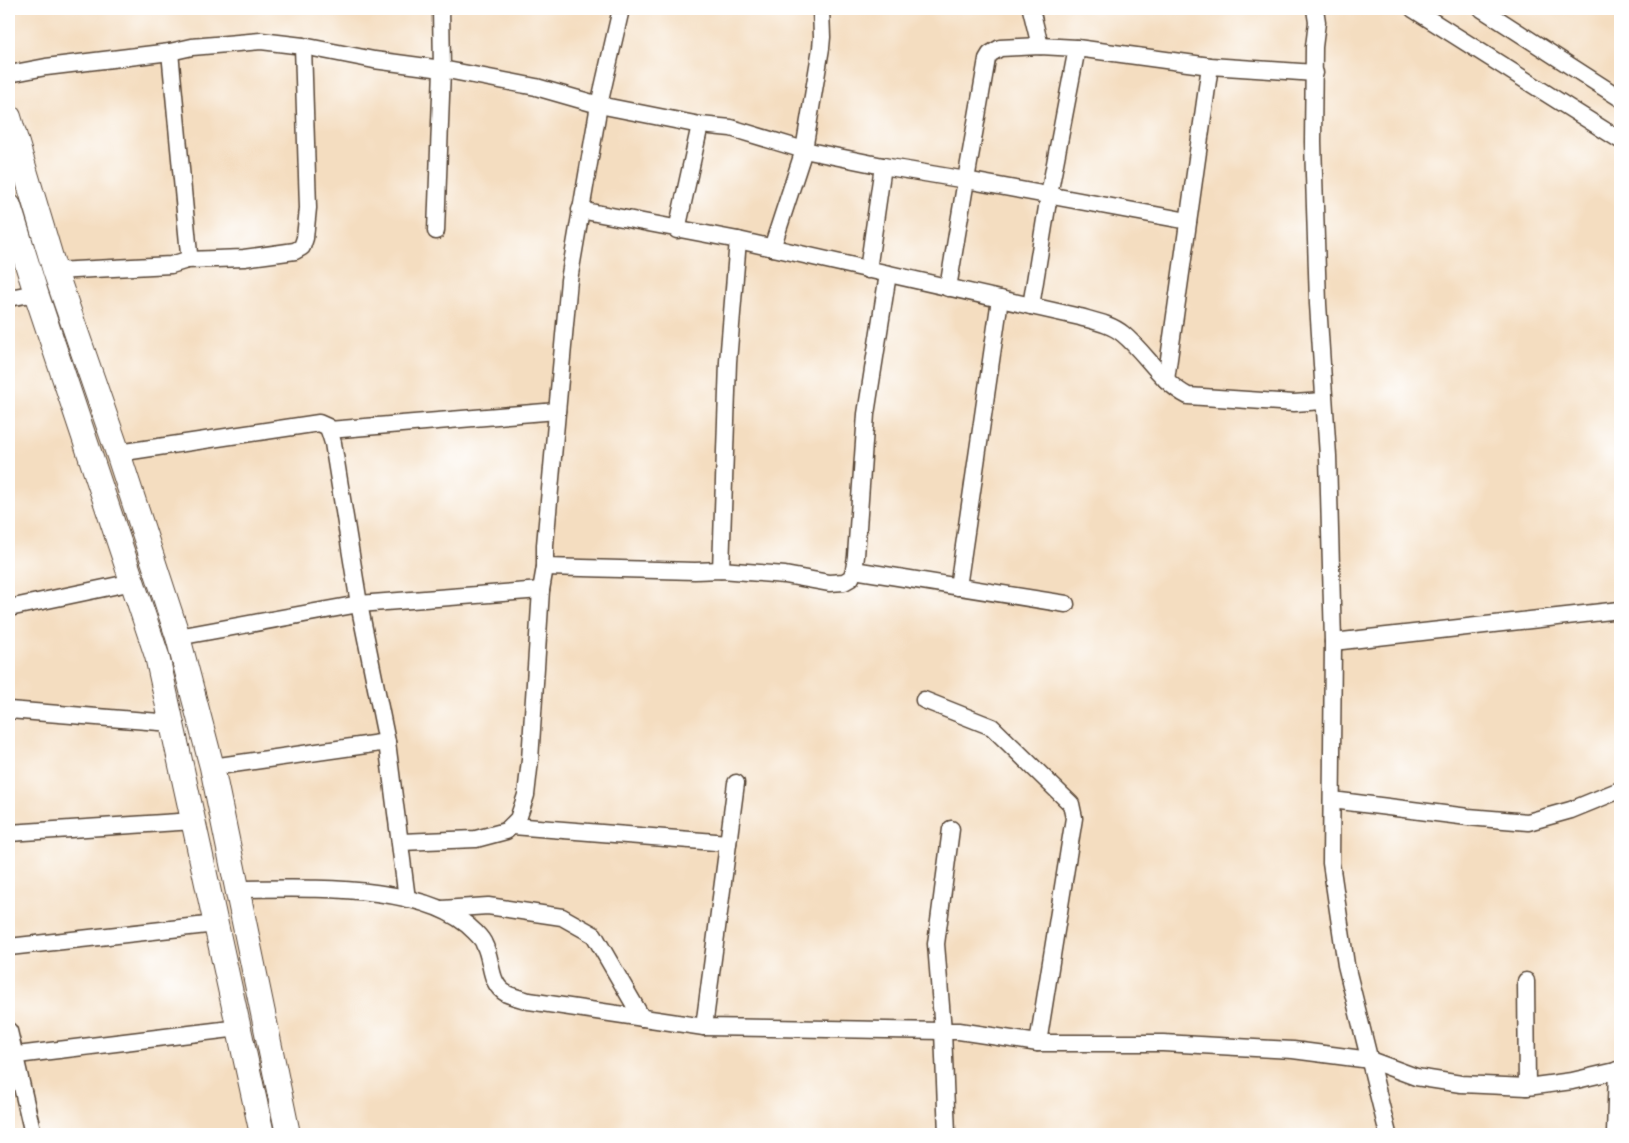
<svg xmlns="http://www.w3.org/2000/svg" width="1629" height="1143" viewBox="0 0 1629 1143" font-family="'IM FELL French Canon',serif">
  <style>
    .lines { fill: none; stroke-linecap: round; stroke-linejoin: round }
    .minor-casing { stroke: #574536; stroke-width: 19 }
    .highway-casing { stroke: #574536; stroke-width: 26 }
    .minor { stroke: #fff; stroke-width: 16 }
    .highway { stroke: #fff; stroke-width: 24 }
  </style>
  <rect width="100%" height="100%" fill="#fff"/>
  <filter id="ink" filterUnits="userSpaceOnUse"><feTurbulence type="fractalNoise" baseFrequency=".02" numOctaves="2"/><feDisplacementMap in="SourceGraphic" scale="10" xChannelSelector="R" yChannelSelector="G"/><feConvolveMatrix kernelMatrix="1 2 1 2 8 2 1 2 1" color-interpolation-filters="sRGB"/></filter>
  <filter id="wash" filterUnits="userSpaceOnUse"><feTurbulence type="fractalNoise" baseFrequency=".0096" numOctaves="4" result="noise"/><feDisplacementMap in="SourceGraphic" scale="20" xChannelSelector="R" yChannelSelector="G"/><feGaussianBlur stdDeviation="1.12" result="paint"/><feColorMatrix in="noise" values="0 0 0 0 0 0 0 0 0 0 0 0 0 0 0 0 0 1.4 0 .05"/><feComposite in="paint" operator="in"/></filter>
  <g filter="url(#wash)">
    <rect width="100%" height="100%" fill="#f4ddc0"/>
  </g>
  <g filter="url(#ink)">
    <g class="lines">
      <defs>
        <g id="minor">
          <polyline points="1031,9 1040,46"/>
          <polyline points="1315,9 1317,22 1314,47 1313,142 1318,304 1328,456 1333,642 1331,863 1346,965 1388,1134"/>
          <polyline points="1413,9 1620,140"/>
          <polyline points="1482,9 1620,98"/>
          <polyline points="9,74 46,67 170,52 192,47 261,41 303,46 374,60 442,69 536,87 599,105 700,125 731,128 804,150 883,166 966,180 948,288"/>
          <path d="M580,210L738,240L1080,317C1094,321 1111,324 1123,334C1146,353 1161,382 1188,396L1294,403L1323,401"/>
          <polyline points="1188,221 966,180 987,59 990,54 1000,48 1040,46 1077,48 1210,66 1315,73"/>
          <polyline points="677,230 700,125"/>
          <polyline points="436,231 442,69 441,9"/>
          <polyline points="772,248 804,150 821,48 822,37 821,9"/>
          <polyline points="187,260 244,258 295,251 302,247 305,238 308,208 303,46"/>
          <polyline points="868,270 883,166"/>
          <polyline points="55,271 171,265 187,260 189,254 170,52"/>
          <polyline points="9,298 36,293"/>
          <polyline points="1031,306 1049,195 1077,48"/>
          <polyline points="1166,380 1210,66"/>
          <polyline points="329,430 557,411"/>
          <polyline points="118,453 319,423 328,427 333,443 359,604 387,742 407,899"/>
          <polyline points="545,567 695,571 721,570 785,575 829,583 844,582 851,578 854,570 856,556 866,414 888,274"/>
          <polyline points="721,570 728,362 738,240"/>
          <polyline points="854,570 1066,604"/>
          <polyline points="958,587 1000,299"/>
          <polyline points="9,608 133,582"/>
          <polyline points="178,637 359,604 541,590"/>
          <polyline points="1333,642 1620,610"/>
          <polyline points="924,700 992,727 1071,804 1074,818 1038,1043"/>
          <polyline points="9,710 172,723"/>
          <polyline points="212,767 387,742"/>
          <polyline points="1332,800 1468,817 1528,822 1571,810 1620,790"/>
          <polyline points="513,826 728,843"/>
          <polyline points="9,833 194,821"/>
          <polyline points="401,842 476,839 506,831 518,819 526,795 530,760 541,590 545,567 545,545 569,280 599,105 621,9"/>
          <path d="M236,889C301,889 427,881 475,932C478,935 483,940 484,944C493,960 488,984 507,994C514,997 522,999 529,1001L704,1027L943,1031L936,944L951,829"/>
          <polyline points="442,909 488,906 562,917 594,935 642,1018"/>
          <polyline points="9,947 216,924"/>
          <polyline points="1526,981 1527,1087"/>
          <polyline points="704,1027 736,783"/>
          <polyline points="9,1031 33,1134"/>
          <polyline points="9,1056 239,1028"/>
          <polyline points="947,1134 943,1031 959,1031 1038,1043 1163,1043 1293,1050 1370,1060 1416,1077 1461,1084 1527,1087 1572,1081 1620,1070"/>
          <polyline points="1615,1134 1617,1070"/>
        </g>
        <g id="highway">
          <polyline points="9,117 55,271 118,453 178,637 212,767 288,1134"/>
          <polyline points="9,206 36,293 157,656 262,1134"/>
        </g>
      </defs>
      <!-- minor casing -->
      <use href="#minor" class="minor-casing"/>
      <!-- highway casing -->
      <use href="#highway" class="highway-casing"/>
      <!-- minor -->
      <use href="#minor" class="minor"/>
      <!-- highway -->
      <use href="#highway" class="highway"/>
    </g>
  </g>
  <!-- margin -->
  <rect width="1629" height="1143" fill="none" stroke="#fff" stroke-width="30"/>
</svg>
